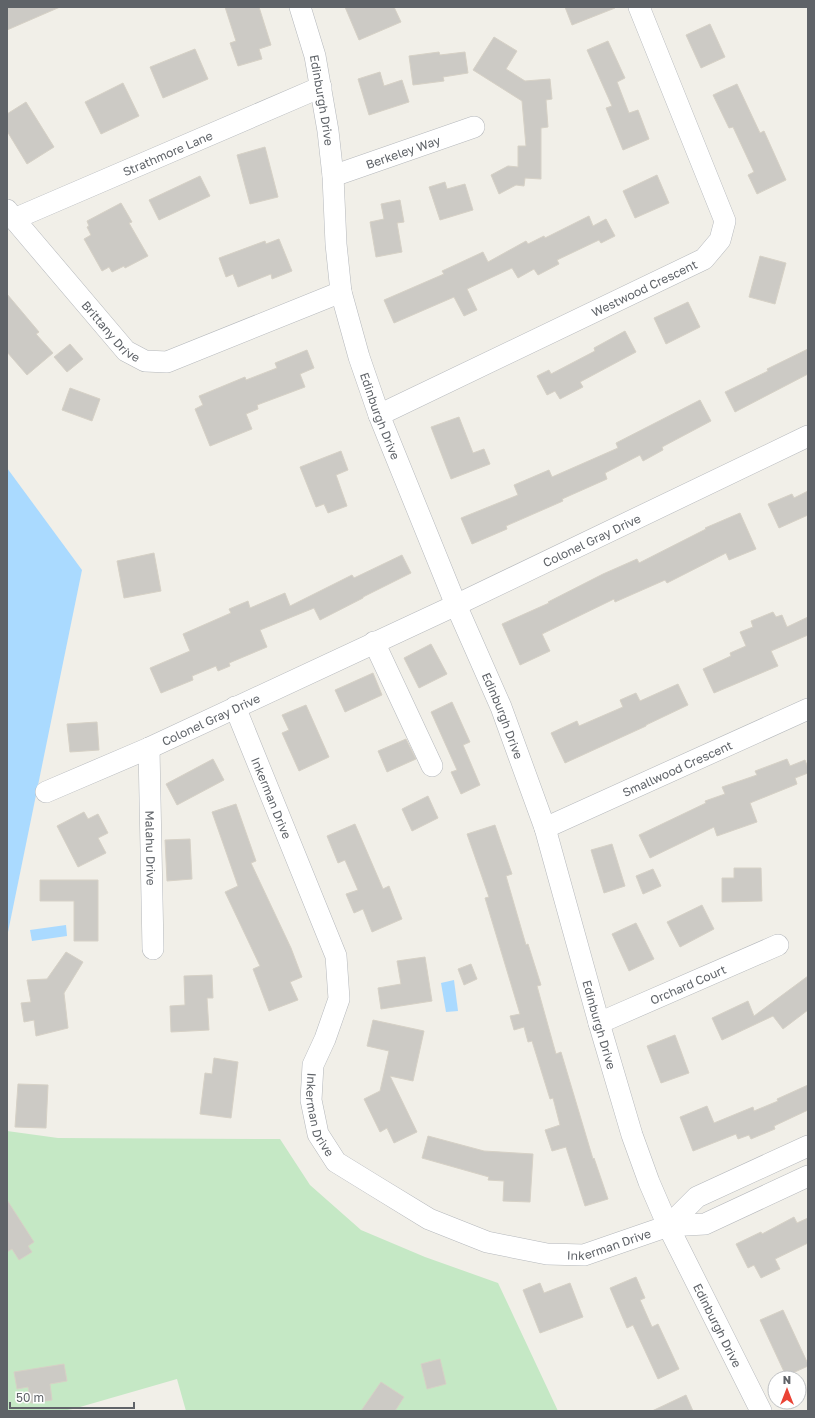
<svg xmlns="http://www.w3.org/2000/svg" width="815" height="1418" viewBox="0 0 815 1418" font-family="'Golos Text',sans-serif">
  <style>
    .green { fill: #c5e8c5 }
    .water { fill: #aadaff }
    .building { fill: #cccac5; stroke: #d6d1c6 }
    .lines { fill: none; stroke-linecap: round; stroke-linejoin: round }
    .minor-casing { stroke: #b5b8bc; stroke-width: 22 }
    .minor { stroke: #fff; stroke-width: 21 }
    .labels { text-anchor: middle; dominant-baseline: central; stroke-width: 3.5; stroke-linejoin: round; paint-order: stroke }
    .street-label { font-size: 12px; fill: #5f6368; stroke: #fff }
  </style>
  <rect width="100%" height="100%" fill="#f1efe8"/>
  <!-- green -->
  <polygon class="green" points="7,1131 58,1138 280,1139 310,1185 361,1230 425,1257 498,1283 558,1411 186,1411 177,1379 73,1409 62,1411 7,1411"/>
  <!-- water -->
  <g class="water">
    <polygon points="7,468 82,570 7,937"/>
    <polygon points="66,925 67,936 32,941 30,930"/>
    <polygon points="454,980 458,1011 446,1012 441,983"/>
  </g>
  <!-- building -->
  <g class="building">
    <polygon points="7,7 60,7 7,30"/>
    <polygon points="225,7 259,7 271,45 259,49 262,59 238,66 230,43 236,41"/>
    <polygon points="345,7 394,7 401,22 359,40"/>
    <polygon points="565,7 615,7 615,8 572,25"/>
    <polygon points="710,24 725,57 701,68 686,35"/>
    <polygon points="494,37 517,51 506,69 525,81 550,79 552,99 546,100 548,127 541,128 541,179 525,178 524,186 516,185 499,194 491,175 508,166 518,167 518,146 526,146 522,101 473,70"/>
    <polygon points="608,41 625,78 617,82 629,113 638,110 649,139 623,150 606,108 612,106 587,50"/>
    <polygon points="195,49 208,79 163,98 150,67"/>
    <polygon points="439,52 440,55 465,52 468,73 443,77 444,81 413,85 409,56"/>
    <polygon points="380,72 384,86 402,80 409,102 369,115 358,79"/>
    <polygon points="123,83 139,116 101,134 85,102"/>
    <polygon points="737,84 760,133 764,131 786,180 757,194 748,175 754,172 733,127 729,128 713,95"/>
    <polygon points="26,102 54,147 27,164 7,131 7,114"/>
    <polygon points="265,147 278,197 250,204 237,155"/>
    <polygon points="657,175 669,203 635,218 623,191"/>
    <polygon points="200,176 210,196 159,220 149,200"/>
    <polygon points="445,182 447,189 465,184 473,210 440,220 429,187"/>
    <polygon points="400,200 404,222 397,223 402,252 376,257 370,222 384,219 381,204"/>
    <polygon points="121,203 132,222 129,223 148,256 125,268 124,266 112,272 109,267 102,271 84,239 91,235 87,227 89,226 87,221"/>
    <polygon points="589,216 593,226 606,219 615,236 601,243 599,240 557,260 559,264 538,275 534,269 518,278 512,268 467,289 477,310 464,316 454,297 394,323 384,300 444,274 442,271 483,252 488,262 526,241 528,244 544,236 545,238"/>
    <polygon points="279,239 292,271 272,279 271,274 238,287 233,274 226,277 219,258 265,241 266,244"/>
    <polygon points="760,256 786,263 775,304 749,297"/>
    <polygon points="7,294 39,332 36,334 53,353 27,375 7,352"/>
    <polygon points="688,302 700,327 666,344 654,318"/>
    <polygon points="625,331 636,352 580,382 583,387 560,399 555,391 547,395 537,376 549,370 551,374 595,351 594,348"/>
    <polygon points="70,344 83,359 67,372 54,357"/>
    <polygon points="808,349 808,374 735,412 725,392 768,371 767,369"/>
    <polygon points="307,350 314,368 300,374 305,387 257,405 258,409 246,414 252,429 210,446 195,409 203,405 199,396 245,377 246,380 277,368 275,363"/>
    <polygon points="70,388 100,399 92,421 62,410"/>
    <polygon points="700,400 711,421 662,447 663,450 643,461 640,455 605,473 607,479 562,499 563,501 506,526 507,529 472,544 461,518 518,495 514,485 549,470 552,477 618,448 616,443"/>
    <polygon points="459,417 473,453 484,449 490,464 451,479 431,427"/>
    <polygon points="341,451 348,470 336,475 347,506 328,513 324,504 316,507 300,467"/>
    <polygon points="808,491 808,515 779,528 768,504 792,494 794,498"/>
    <polygon points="740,513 756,549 729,560 726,553 667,583 665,580 615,602 614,599 542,634 550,651 520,665 502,624 549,603 548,602 603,574 637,559 639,563 706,529 705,528"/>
    <polygon points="154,553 161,591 124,598 117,561"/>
    <polygon points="402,555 411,573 363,597 363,598 320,620 314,608 260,630 267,647 229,663 230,666 218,671 216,666 192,676 193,680 161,693 150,668 190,651 183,634 231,613 229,609 248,601 250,608 285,593 290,606 352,575 354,578"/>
    <polygon points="773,612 776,617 782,615 787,627 808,617 808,635 771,651 778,666 714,693 703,669 731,656 730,653 746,646 740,632 753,627 751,621"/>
    <polygon points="431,644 447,674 419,688 404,658"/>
    <polygon points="373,673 382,695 345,712 335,690"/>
    <polygon points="678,684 688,705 646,725 646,726 565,763 551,733 577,721 579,726 623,707 620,700 636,693 640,701"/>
    <polygon points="452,702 470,742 463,745 480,785 461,794 451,772 457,770 431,712"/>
    <polygon points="306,705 329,757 299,771 282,733 289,730 282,715"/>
    <polygon points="97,722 99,750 70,752 67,724"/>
    <polygon points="406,739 416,759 387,772 378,751"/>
    <polygon points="213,759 224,780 177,805 166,784"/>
    <polygon points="787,759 790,766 805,760 808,768 808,773 795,778 797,784 750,803 757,822 717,836 714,827 650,858 639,835 706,803 705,801 725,794 722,787 757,775 755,771"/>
    <polygon points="428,796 438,818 412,831 402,809"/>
    <polygon points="236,804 256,861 251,863 291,948 302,977 290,982 298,1000 269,1011 253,969 260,966 225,892 238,886 212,812"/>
    <polygon points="84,812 88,819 98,814 108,833 98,838 106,853 78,867 57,826"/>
    <polygon points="355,824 383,889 389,886 402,919 372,932 363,909 354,913 346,894 358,890 345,860 338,863 327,836"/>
    <polygon points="495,825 512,874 506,876 526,945 528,944 541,985 537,986 556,1054 561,1052 593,1159 594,1158 608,1199 585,1206 566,1147 552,1151 545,1130 560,1125 553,1098 550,1099 532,1041 528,1042 524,1027 514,1030 510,1016 520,1014 485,898 489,897 467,834"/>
    <polygon points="190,839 192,879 167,881 165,840"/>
    <polygon points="612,844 625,886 604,893 591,850"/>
    <polygon points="734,868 761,868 762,901 722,902 722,878 734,878"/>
    <polygon points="653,869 661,886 643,894 636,876"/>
    <polygon points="40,880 98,880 98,941 74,941 74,901 40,901"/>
    <polygon points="702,905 714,929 680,947 667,922"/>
    <polygon points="636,923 654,959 629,971 612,934"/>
    <polygon points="66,952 83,962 64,993 68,1028 36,1036 34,1020 24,1022 21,1003 31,1002 27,980 47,979"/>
    <polygon points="425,957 432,1001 381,1009 378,988 401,984 397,961"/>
    <polygon points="471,964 477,979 464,985 458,969"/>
    <polygon points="212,975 213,998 207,998 209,1030 171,1032 170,1006 185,1005 184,976"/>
    <polygon points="808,976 808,1010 783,1029 773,1016 722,1040 712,1018 748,1001 754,1016"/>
    <polygon points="373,1020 424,1031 413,1081 390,1076 417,1132 394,1143 387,1128 380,1132 364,1099 380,1091 389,1051 367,1046"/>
    <polygon points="675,1035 689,1073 661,1083 647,1046"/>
    <polygon points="214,1058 238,1062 231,1118 200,1114 205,1073 212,1074"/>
    <polygon points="18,1084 48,1085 46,1128 15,1127"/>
    <polygon points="808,1085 808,1110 774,1126 775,1129 751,1139 749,1135 738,1139 736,1134 693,1151 680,1117 707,1106 714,1123 753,1107 754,1111 778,1101 777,1099"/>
    <polygon points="428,1136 484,1151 533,1154 530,1202 503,1201 504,1181 488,1180 489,1177 422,1158"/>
    <polygon points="7,1200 34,1242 28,1246 32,1252 19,1260 12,1249 7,1252"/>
    <polygon points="794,1217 797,1223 808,1218 808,1243 775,1259 780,1269 761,1278 754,1265 748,1268 736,1244 761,1232 762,1234"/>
    <polygon points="636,1277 645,1298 640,1300 652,1327 658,1324 679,1369 658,1379 633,1325 627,1328 610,1288"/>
    <polygon points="540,1283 544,1293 570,1283 583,1317 540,1333 523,1290"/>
    <polygon points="783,1310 808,1364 808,1366 786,1376 760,1320"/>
    <polygon points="440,1359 446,1384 427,1389 421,1364"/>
    <polygon points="64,1364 67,1381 50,1384 52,1400 31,1403 28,1387 17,1389 14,1372"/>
    <polygon points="381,1382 404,1397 395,1411 361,1411"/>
    <polygon points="686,1395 693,1411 652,1411"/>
  </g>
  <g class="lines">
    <defs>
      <g id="minor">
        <path id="s1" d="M300,7L315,56L328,131L333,176L336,244L341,292L359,357L379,415L456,605L501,707L545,828L599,1023L632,1135L649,1182L668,1226L761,1411"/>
        <path id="s2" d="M333,176L474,127"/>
        <path id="s3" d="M7,210L14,219L126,351L145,361L167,362L341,292"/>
        <path id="s4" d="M14,219L321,87"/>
        <path id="s5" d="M379,415L704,259L720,240L725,221L639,7"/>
        <polyline points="374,642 432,766"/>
        <path id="s6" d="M235,707L336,956L339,999L325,1039L313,1065L311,1100L318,1134L336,1162L375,1186L429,1219L487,1242L547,1254L584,1255L668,1226L705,1224L808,1176"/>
        <path id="s7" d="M149,748L153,949"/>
        <path id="s8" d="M46,792L149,748L456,605L808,436"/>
        <path id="s9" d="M545,828L808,709"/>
        <path id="s10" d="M599,1023L778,945"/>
        <polyline points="668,1226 697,1197 808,1146"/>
      </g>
    </defs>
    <!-- minor casing -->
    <use href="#minor" class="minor-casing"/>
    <!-- minor -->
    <use href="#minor" class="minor"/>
  </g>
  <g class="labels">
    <!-- street labels -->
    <g class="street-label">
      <text stroke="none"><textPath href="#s1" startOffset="96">Edinburgh Drive</textPath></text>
      <text stroke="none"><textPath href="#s2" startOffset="74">Berkeley Way</textPath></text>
      <text stroke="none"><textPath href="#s4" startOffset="167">Strathmore Lane</textPath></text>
      <text stroke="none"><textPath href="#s5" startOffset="294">Westwood Crescent</textPath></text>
      <text stroke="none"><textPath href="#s3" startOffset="160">Brittany Drive</textPath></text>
      <text stroke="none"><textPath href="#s1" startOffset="419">Edinburgh Drive</textPath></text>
      <text stroke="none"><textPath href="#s8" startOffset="601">Colonel Gray Drive</textPath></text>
      <text stroke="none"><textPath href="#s1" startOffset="743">Edinburgh Drive</textPath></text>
      <text stroke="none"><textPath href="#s8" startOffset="180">Colonel Gray Drive</textPath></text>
      <text stroke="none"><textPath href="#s9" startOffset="145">Smallwood Crescent</textPath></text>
      <text stroke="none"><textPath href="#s6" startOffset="98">Inkerman Drive</textPath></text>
      <text stroke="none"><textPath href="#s7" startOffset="100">Malahu Drive</textPath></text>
      <text stroke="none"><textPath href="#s10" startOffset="97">Orchard Court</textPath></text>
      <text stroke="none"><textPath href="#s1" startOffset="1067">Edinburgh Drive</textPath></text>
      <text stroke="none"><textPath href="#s6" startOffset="434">Inkerman Drive</textPath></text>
      <text stroke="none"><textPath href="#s6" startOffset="782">Inkerman Drive</textPath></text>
      <text stroke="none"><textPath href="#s1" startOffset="1391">Edinburgh Drive</textPath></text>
    </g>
  </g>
  <!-- border -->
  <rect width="815" height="1418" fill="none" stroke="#5f6368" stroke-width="16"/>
  <!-- north arrow -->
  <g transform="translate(787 1390)"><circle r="19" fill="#ffffff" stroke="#bfc1c3"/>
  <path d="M0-3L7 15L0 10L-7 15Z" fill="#ea4335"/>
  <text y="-6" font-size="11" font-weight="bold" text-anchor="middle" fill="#5f6368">N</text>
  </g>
  <!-- scale -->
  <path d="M10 1402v6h124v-6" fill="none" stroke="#5f6368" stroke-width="2"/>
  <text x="16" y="1402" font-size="12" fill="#5f6368" stroke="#ffffff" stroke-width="3" paint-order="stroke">50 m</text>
</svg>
